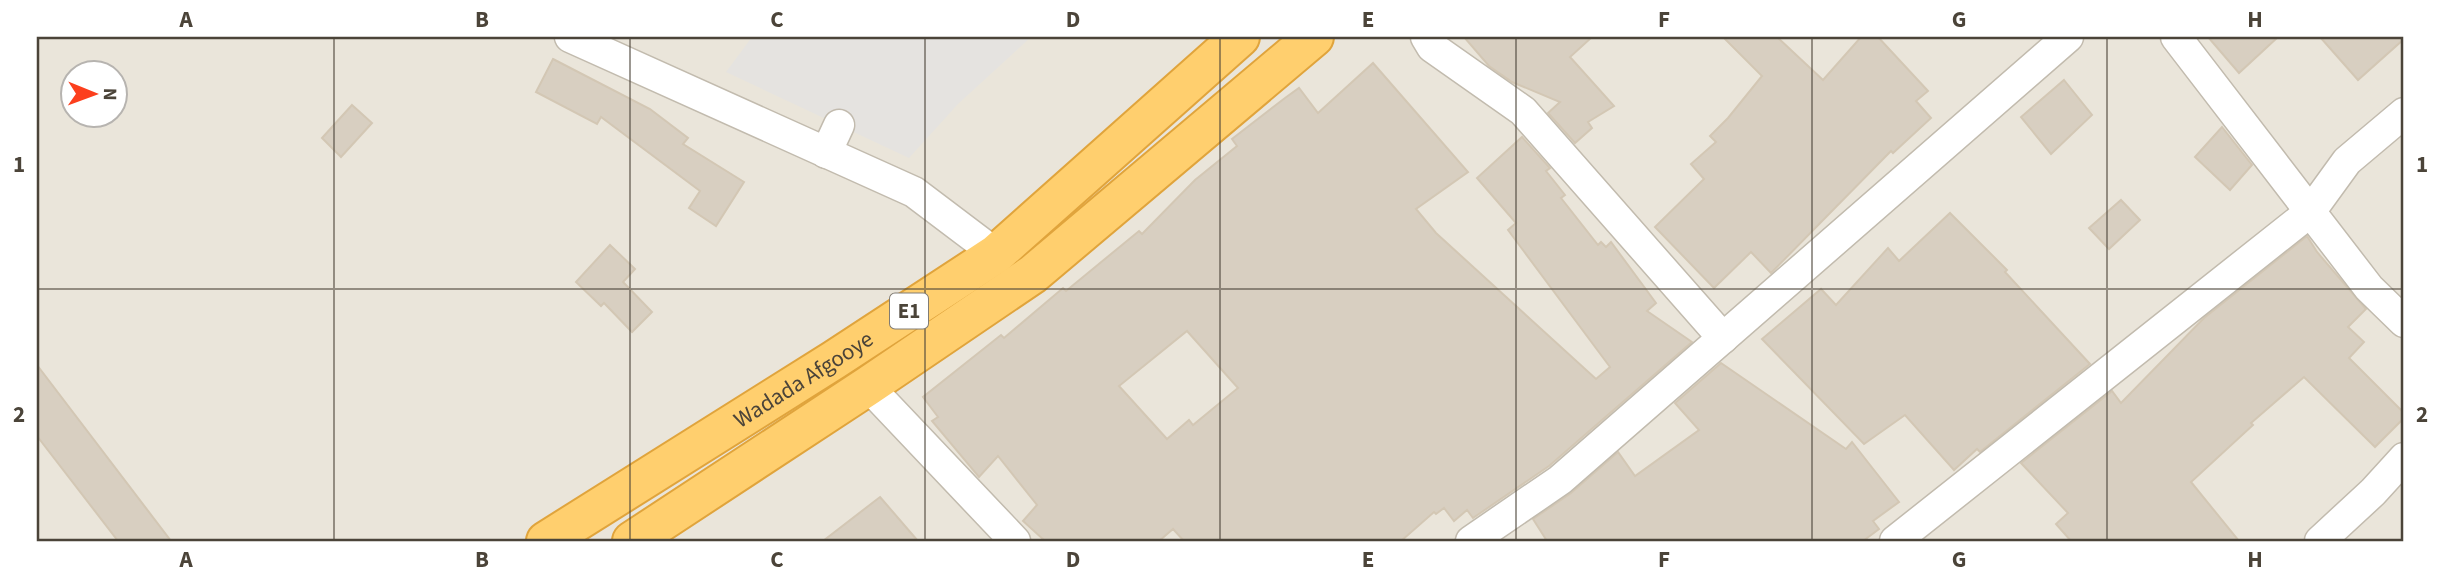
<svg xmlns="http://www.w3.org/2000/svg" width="2441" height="578" viewBox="0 0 2441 578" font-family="'Source Sans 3',sans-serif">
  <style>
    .residential { fill: #eae5da; fill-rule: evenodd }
    .parking { fill: #e5e3e0 }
    .building { fill: #d8cfc1; stroke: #d3c7b4; stroke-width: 2; fill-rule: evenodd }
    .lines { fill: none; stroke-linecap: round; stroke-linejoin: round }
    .street-casing { stroke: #c2bbae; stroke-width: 33 }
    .highway-casing { stroke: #e0a43c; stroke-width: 42 }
    .street { stroke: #fff; stroke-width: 30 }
    .highway { stroke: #ffcf6e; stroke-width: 38 }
    .grid { fill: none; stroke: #4b4439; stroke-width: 2; stroke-opacity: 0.55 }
    .labels { text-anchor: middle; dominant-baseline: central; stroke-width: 5; stroke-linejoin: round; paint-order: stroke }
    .shield { fill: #fff; stroke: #817c74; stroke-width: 2 }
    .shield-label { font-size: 21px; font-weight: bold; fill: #4b4439 }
    .street-label { font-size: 23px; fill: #4b4439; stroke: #fff }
    .neatline { fill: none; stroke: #4b4439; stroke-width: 2.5 }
    .grid-label { font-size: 23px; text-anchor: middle; font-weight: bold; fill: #4b4439 }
  </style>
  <rect width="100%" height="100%" fill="#f6f3ec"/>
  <!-- residential -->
  <path class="residential" d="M37,37H2404V541H37ZM74,74H116V116H74Z"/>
  <!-- parking -->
  <polygon class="parking" points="752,37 1031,37 958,104 909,158 726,72"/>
  <!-- building -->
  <g class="building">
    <polygon points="1464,37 1592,37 1570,57 1614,106 1588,122 1592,128 1575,143 1548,113 1560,102 1512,82 1489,66"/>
    <polygon points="1723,37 1777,37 1823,80 1861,37 1878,37 1928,91 1916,101 1931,118 1893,153 1891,151 1771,273 1751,252 1714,288 1655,227 1704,179 1691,164 1716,142 1710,136 1728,118 1762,76"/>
    <polygon points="2208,37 2278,37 2239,73"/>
    <polygon points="2320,37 2404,37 2404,39 2358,80"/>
    <polygon points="553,59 650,109 688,138 683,144 744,182 716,226 689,208 700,191 601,117 597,124 536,92"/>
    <path d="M1373,63L1468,172L1416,209L1436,233L1596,379L1610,367L1508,230L1516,223L1477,178L1522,137L1550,168L1546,171L1565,195L1561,198L1598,245L1601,242L1606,247L1611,242L1656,303L1647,311L1692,342L1549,466L1473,518L1467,510L1454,521L1444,508L1436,514L1434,512L1401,541H1184L1173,529L1159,541H1045L1023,521L1037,505L998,456L979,477L932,421L938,417L923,397L1001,335L1004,338L1063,288L1066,291L1139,231L1142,234L1195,180L1237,146L1232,139L1285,98L1299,88L1318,113ZM1187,331L1238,388L1193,425L1189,420L1167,439L1119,386Z"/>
    <polygon points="2064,80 2092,115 2051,154 2021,117"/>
    <polygon points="352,105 372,123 341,157 322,138"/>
    <polygon points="2222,127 2252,165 2230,190 2195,157"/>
    <polygon points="2121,200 2140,220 2109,249 2089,228"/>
    <polygon points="1950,213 2007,270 2005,272 2090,364 1980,452 1977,449 1954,470 1905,415 1864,444 1762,339 1821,289 1836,305 1888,248 1899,261"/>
    <polygon points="2307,236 2317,252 2366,309 2348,327 2364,342 2349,358 2404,413 2404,418 2375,447 2304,377 2251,423 2253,425 2191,482 2239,541 2071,541 2056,524 2068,513 2021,463 2112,391 2121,403 2204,318"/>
    <polygon points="610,245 635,269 623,282 652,312 632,332 604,303 601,306 576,282"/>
    <polygon points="1721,363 1846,449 1852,442 1899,502 1873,521 1879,529 1863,541 1547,541 1533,519 1571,493 1618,452 1635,476 1699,430 1675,403"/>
    <polygon points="37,365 171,541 118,541 37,436"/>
    <polygon points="880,497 918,541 823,541"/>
  </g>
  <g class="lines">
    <defs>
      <g id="street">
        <polyline points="570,37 914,192 996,254"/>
        <polyline points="1426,37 1432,47 1523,111 1723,338"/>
        <polyline points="2176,37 2369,288 2404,322"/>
        <polyline points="826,153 839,125"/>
        <polyline points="868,386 1015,541"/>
        <polyline points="1471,541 1560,480 2068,37"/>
        <polyline points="1895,541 2310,212 2347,161 2404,113"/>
        <polyline points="2320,541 2373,492 2404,458"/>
      </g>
      <g id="highway">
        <path id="s1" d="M546,541L834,360L996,254L1240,37"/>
        <polyline points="632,541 868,386 1033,274 1314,37"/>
      </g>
    </defs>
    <!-- street casing -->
    <use href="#street" class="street-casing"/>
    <!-- highway casing -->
    <use href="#highway" class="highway-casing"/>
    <!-- street -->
    <use href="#street" class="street"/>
    <!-- highway -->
    <use href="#highway" class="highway"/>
  </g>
  <!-- grid -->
  <path class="grid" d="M334,37V541M630,37V541M925,37V541M1220,37V541M1516,37V541M1812,37V541M2107,37V541M37,289H2404"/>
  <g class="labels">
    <!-- shield labels -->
    <rect class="shield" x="890" y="293.5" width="38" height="35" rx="5"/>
    <g class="shield-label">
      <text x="909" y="311">E1</text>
    </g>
    <!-- street labels -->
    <g class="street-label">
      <text stroke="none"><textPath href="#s1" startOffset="304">Wadada Afgooye</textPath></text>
    </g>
  </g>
  <!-- border -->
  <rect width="2441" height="578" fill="none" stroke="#ffffff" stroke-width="77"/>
  <!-- north arrow -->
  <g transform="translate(94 94) rotate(91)"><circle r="33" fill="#ffffff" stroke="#b7b4b0" stroke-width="2"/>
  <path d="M0-5L12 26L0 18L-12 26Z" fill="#fc3f1d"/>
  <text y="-10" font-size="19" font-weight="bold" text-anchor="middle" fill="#4b4439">N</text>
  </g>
  <rect x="38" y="38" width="2364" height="502" class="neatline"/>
  <g class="grid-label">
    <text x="186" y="27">A</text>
    <text x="482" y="27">B</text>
    <text x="777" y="27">C</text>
    <text x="1073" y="27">D</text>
    <text x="1368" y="27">E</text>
    <text x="1664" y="27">F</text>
    <text x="1959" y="27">G</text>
    <text x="2255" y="27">H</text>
    <text x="19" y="172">1</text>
    <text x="2422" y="172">1</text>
    <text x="19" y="422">2</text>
    <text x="2422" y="422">2</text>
    <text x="186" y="567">A</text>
    <text x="482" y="567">B</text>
    <text x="777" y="567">C</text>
    <text x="1073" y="567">D</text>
    <text x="1368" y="567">E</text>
    <text x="1664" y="567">F</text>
    <text x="1959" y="567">G</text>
    <text x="2255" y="567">H</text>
  </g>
</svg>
